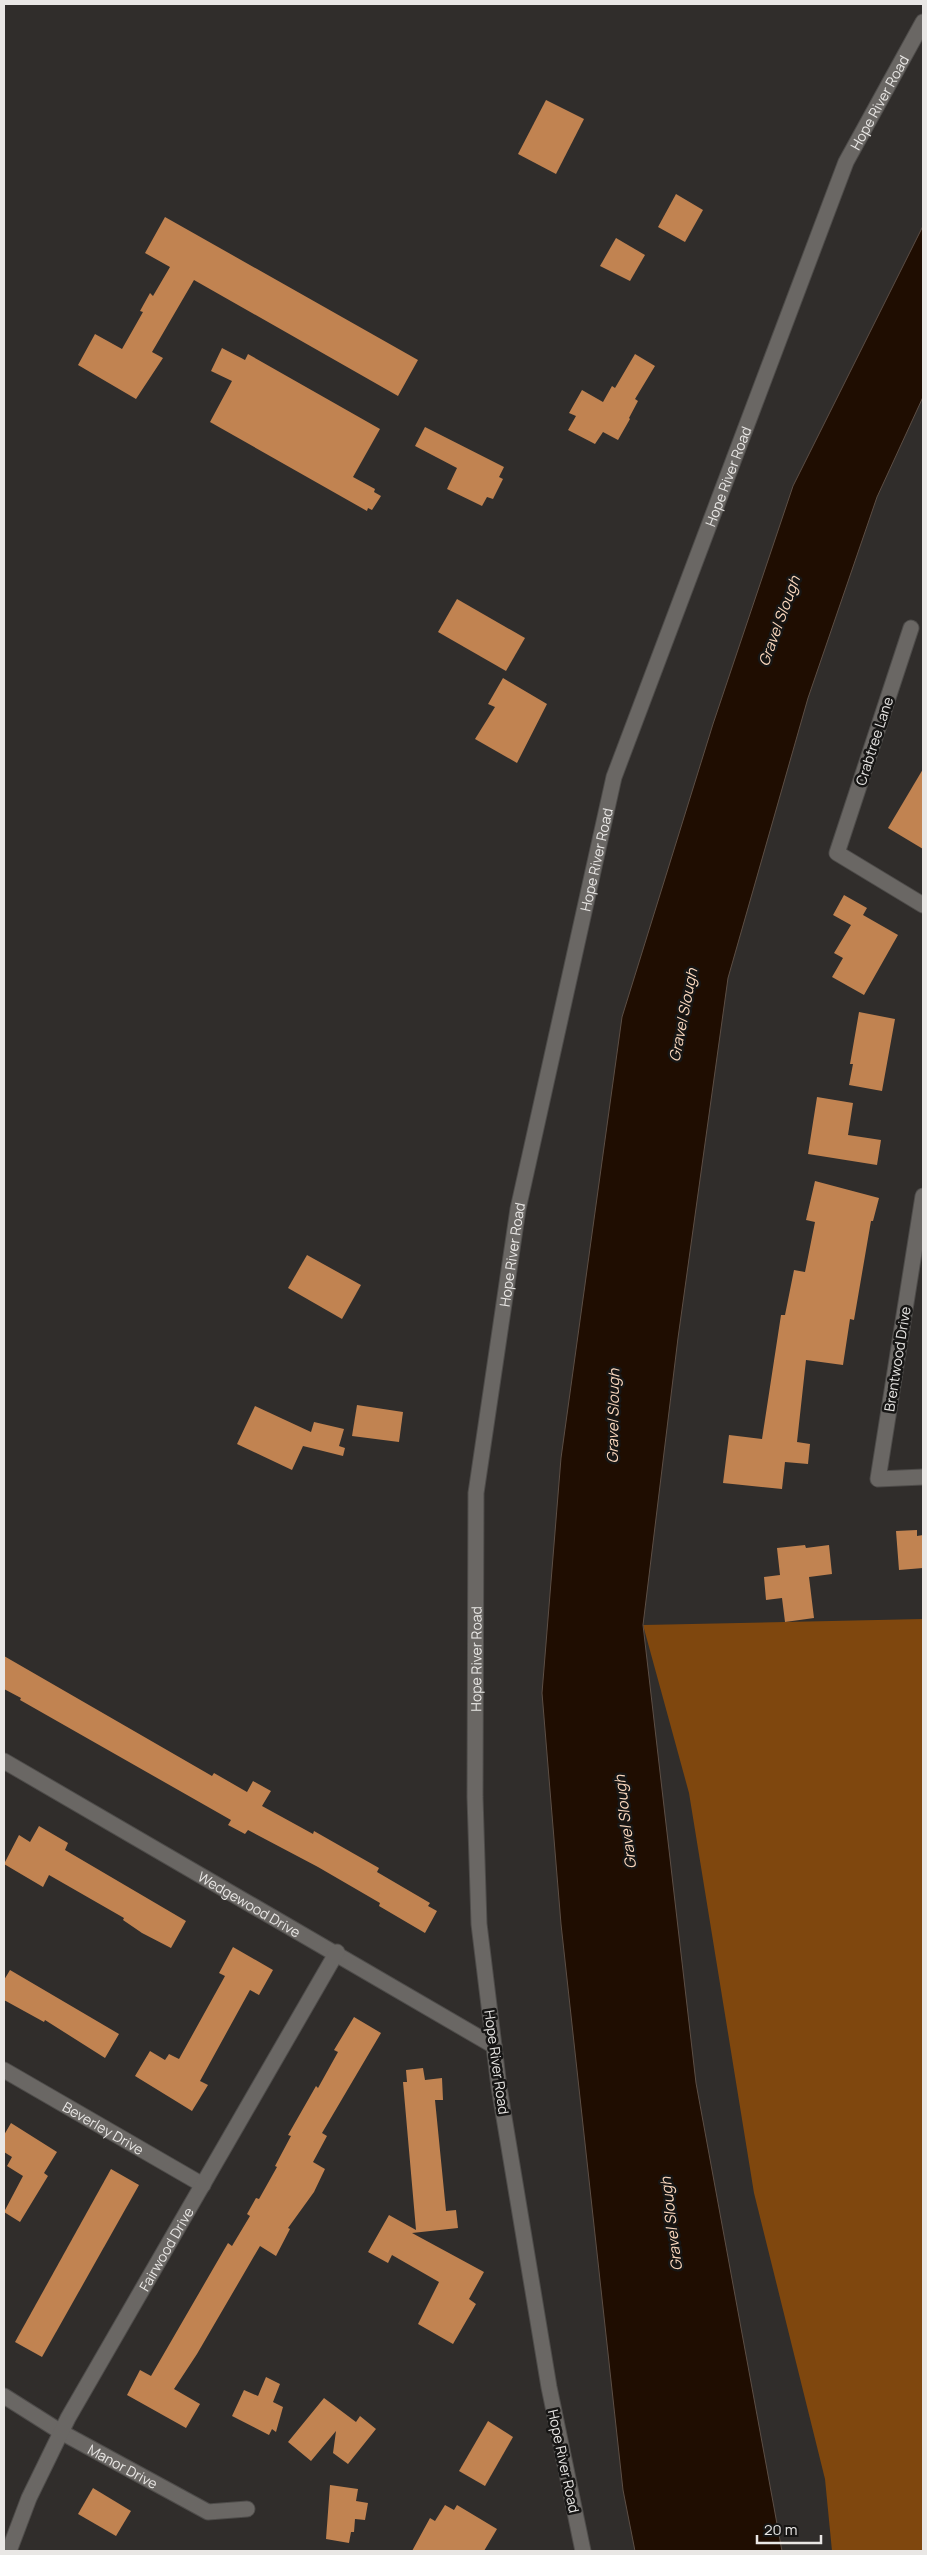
<svg xmlns="http://www.w3.org/2000/svg" width="927" height="2555" viewBox="0 0 927 2555" font-family="Manrope,sans-serif">
  <style>
    .forest { fill: #7f470e }
    .water { fill: #1f0d01; stroke: #5c4e45 }
    .building { fill: #c18351 }
    .lines { fill: none; stroke-linecap: round; stroke-linejoin: round }
    .minor-casing { stroke: #4e4c4a; stroke-width: 17 }
    .minor { stroke: #6a6764; stroke-width: 15 }
    .labels { text-anchor: middle; dominant-baseline: central; stroke-width: 5; stroke-linejoin: round; paint-order: stroke }
    .street-label { font-size: 14px; fill: #e9e7e5; stroke: #171615 }
    .water-label { font-size: 15px; font-style: italic; fill: #fbd8be; stroke: #171615 }
  </style>
  <rect width="100%" height="100%" fill="#302d2b"/>
  <!-- forest -->
  <polygon class="forest" points="923,1619 923,2551 832,2551 825,2479 754,2193 689,1793 643,1625"/>
  <!-- water -->
  <polygon class="water" points="923,226 923,397 877,497 808,698 728,978 678,1338 643,1625 696,2083 782,2551 635,2551 623,2490 561,1924 542,1693 561,1458 622,1017 713,724 793,486"/>
  <!-- building -->
  <g class="building">
    <polygon points="546,100 584,119 556,174 518,154"/>
    <polygon points="676,194 703,210 685,242 658,227"/>
    <polygon points="165,217 418,360 398,396 194,280 152,352 163,358 136,399 78,365 95,334 122,349 143,312 140,311 150,293 153,296 170,267 145,253"/>
    <polygon points="616,238 645,255 630,281 600,266"/>
    <polygon points="222,348 245,360 248,354 380,429 353,477 375,489 374,492 381,496 372,510 368,508 367,511 210,422 232,381 211,371"/>
    <polygon points="635,354 655,366 635,399 638,401 629,418 630,419 618,440 603,432 595,444 568,430 576,416 569,413 582,390 603,402 612,386 615,388"/>
    <polygon points="425,427 504,467 499,477 503,479 493,499 487,497 482,506 447,489 457,468 415,446"/>
    <polygon points="457,599 525,638 506,671 438,632"/>
    <polygon points="503,678 547,704 517,763 475,739 495,707 488,704"/>
    <polygon points="923,769 923,849 888,828"/>
    <polygon points="844,895 867,908 863,915 898,935 864,995 832,977 843,958 834,953 851,925 833,915"/>
    <polygon points="859,1012 895,1019 882,1091 849,1085 853,1064 850,1064"/>
    <polygon points="817,1097 853,1103 848,1135 881,1140 877,1165 808,1154"/>
    <polygon points="815,1181 879,1198 873,1221 871,1221 854,1320 850,1319 843,1365 806,1360 797,1442 810,1444 808,1464 785,1462 782,1489 723,1483 729,1435 762,1439 781,1315 785,1315 794,1270 805,1272 815,1222 806,1220"/>
    <polygon points="307,1255 361,1285 342,1319 288,1288"/>
    <polygon points="357,1405 403,1412 399,1442 352,1436"/>
    <polygon points="255,1406 311,1432 314,1422 344,1429 339,1446 345,1448 343,1456 303,1446 292,1470 237,1444"/>
    <polygon points="917,1530 917,1536 923,1535 923,1568 899,1570 896,1531"/>
    <polygon points="805,1545 806,1548 829,1545 832,1574 809,1577 814,1618 785,1622 782,1598 766,1600 764,1577 780,1575 777,1548"/>
    <polygon points="4,1656 212,1776 214,1773 247,1792 253,1781 271,1791 262,1806 313,1834 314,1831 379,1868 377,1872 430,1903 428,1906 437,1911 425,1933 379,1906 380,1903 318,1867 248,1830 245,1834 228,1825 231,1820 20,1700 21,1698 4,1689"/>
    <polygon points="39,1826 68,1843 65,1850 186,1921 171,1948 142,1933 123,1920 124,1918 49,1875 43,1887 4,1864 19,1835 30,1842"/>
    <polygon points="233,1947 273,1970 259,1995 250,1990 200,2081 208,2085 192,2111 135,2076 150,2051 165,2060 169,2054 179,2059 225,1976 219,1973"/>
    <polygon points="10,1970 119,2034 105,2058 45,2020 44,2022 4,2000 4,1980"/>
    <polygon points="354,2017 381,2033 322,2133 327,2136 313,2162 325,2169 314,2192 288,2228 290,2229 276,2256 260,2246 197,2354 174,2389 200,2404 186,2428 127,2395 140,2370 151,2376 228,2243 232,2246 250,2216 247,2214 256,2198 259,2199 277,2167 275,2166 291,2136 288,2135 316,2086 318,2088 338,2052 334,2050"/>
    <polygon points="423,2068 425,2080 442,2078 443,2100 435,2100 446,2211 456,2210 458,2228 412,2233 484,2272 469,2299 476,2304 453,2344 418,2324 439,2282 392,2255 388,2263 368,2252 389,2215 416,2230 403,2082 407,2082 406,2070"/>
    <polygon points="11,2123 57,2152 44,2173 48,2176 20,2222 4,2212 23,2176 7,2166 12,2157 4,2152 4,2135"/>
    <polygon points="111,2169 139,2185 42,2357 15,2342"/>
    <polygon points="266,2377 280,2384 273,2402 283,2407 276,2432 272,2429 269,2435 232,2416 244,2390 258,2396"/>
    <polygon points="324,2398 356,2422 360,2416 376,2429 348,2464 333,2453 336,2431 311,2461 288,2442"/>
    <polygon points="488,2421 513,2437 485,2486 459,2471"/>
    <polygon points="330,2485 358,2489 356,2501 368,2503 365,2520 355,2519 354,2532 351,2532 349,2543 326,2539"/>
    <polygon points="93,2488 131,2511 116,2536 78,2514"/>
    <polygon points="445,2505 454,2510 457,2505 497,2529 484,2551 412,2551 430,2518 435,2521"/>
  </g>
  <g class="lines">
    <defs>
      <g id="minor">
        <polyline points="911,628 837,853 923,905"/>
        <polyline points="923,1196 878,1479 923,1477"/>
        <path id="s1" d="M4,1761L494,2046"/>
        <path id="s2" d="M4,2070L203,2185"/>
        <path id="s3" d="M4,2396L61,2432L208,2512L247,2509"/>
        <path id="s4" d="M9,2551L29,2498L68,2418L337,1952"/>
        <path id="s5" d="M583,2551L549,2387L499,2087L479,1924L475,1797L476,1493L518,1209L614,777L846,162L923,22"/>
      </g>
    </defs>
    <!-- minor casing -->
    <use href="#minor" class="minor-casing"/>
    <!-- minor -->
    <use href="#minor" class="minor"/>
  </g>
  <g class="labels">
    <!-- street labels -->
    <g class="street-label">
      <text stroke="none"><textPath href="#s5" startOffset="2522">Hope River Road</textPath></text>
      <text stroke="none"><textPath href="#s5" startOffset="2118">Hope River Road</textPath></text>
      <text transform="translate(874 741) rotate(-72)">Crabtree Lane</text>
      <text stroke="none"><textPath href="#s5" startOffset="1712">Hope River Road</textPath></text>
      <text stroke="none"><textPath href="#s5" startOffset="1308">Hope River Road</textPath></text>
      <text transform="translate(897 1359) rotate(-81)">Brentwood Drive</text>
      <text stroke="none"><textPath href="#s5" startOffset="901">Hope River Road</textPath></text>
      <text stroke="none"><textPath href="#s1" startOffset="284">Wedgewood Drive</textPath></text>
      <text transform="translate(497 2062) rotate(82)">Hope River Road</text>
      <text stroke="none"><textPath href="#s2" startOffset="115">Beverley Drive</textPath></text>
      <text stroke="none"><textPath href="#s4" startOffset="341">Fairwood Drive</textPath></text>
      <text transform="translate(564 2461) rotate(78)">Hope River Road</text>
      <text stroke="none"><textPath href="#s3" startOffset="138">Manor Drive</textPath></text>
    </g>
    <!-- water labels -->
    <g class="water-label">
      <text transform="translate(779 621) rotate(-70)">Gravel Slough</text>
      <text transform="translate(683 1015) rotate(-79)">Gravel Slough</text>
      <text transform="translate(613 1416) rotate(-89)">Gravel Slough</text>
      <text transform="translate(625 1822) rotate(-97)">Gravel Slough</text>
      <text transform="translate(671 2224) rotate(-97)">Gravel Slough</text>
    </g>
  </g>
  <!-- border -->
  <rect width="927" height="2555" fill="none" stroke="#e9e7e5" stroke-width="10"/>
  <!-- scale -->
  <path d="M757 2535v8h64v-8" fill="none" stroke="#e9e7e5" stroke-width="2.5"/>
  <text x="764" y="2535" font-size="15" fill="#e9e7e5" stroke="#171615" stroke-width="4" paint-order="stroke">20 m</text>
</svg>
